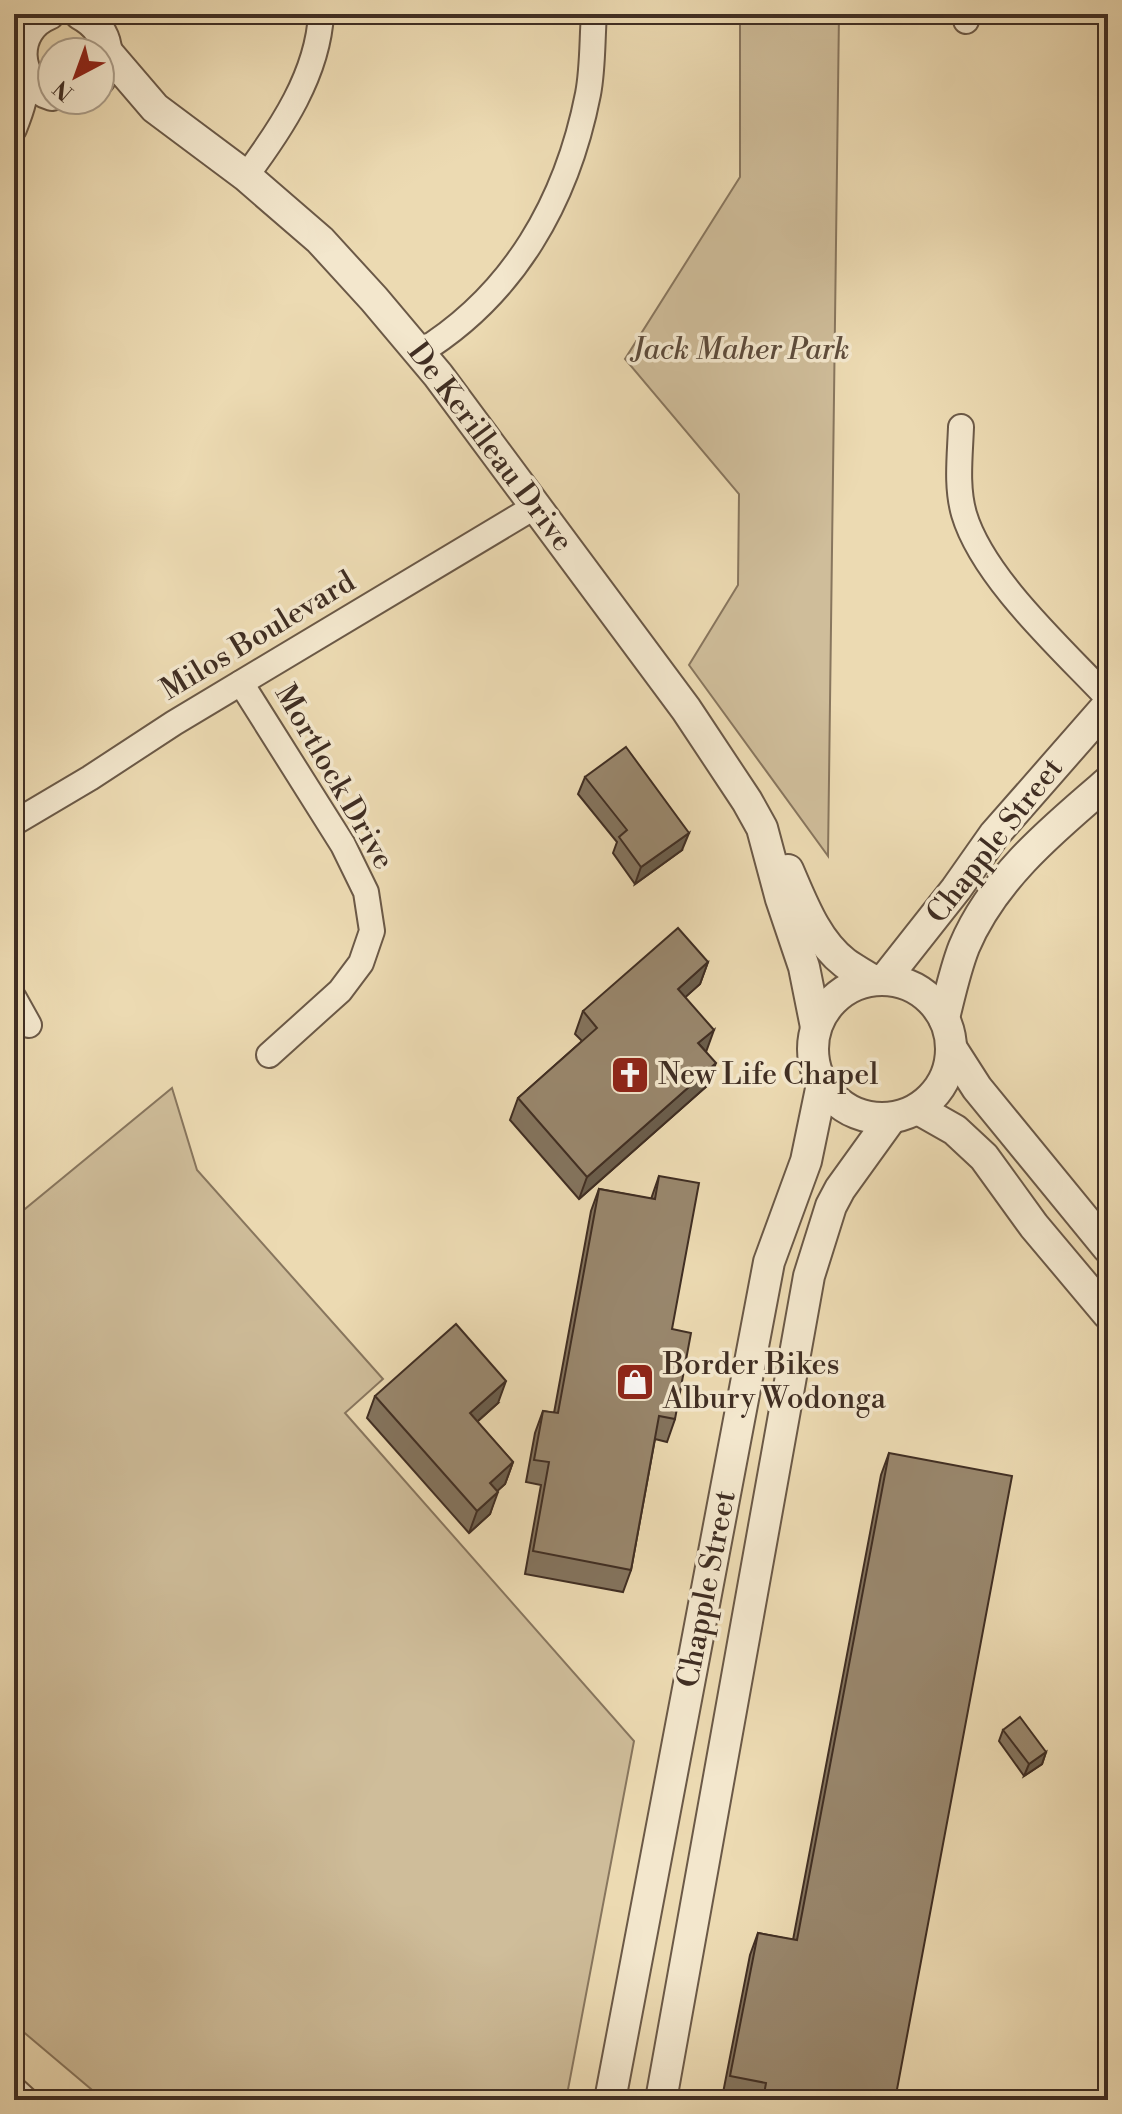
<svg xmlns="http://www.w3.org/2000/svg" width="1122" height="2114" viewBox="0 0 1122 2114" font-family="'Libre Bodoni',serif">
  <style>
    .green { fill: #cfbd9a; stroke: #88765e; stroke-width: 2 }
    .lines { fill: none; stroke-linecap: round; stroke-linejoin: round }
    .minor-casing { stroke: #6b5947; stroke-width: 28 }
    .tertiary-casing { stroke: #6b5947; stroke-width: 34 }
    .minor { stroke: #f3e7cd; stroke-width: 24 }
    .tertiary { stroke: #f3e7cd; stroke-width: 30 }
    .wall { fill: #84745e; stroke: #402e23; stroke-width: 2 }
    .shaded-wall { fill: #6b5e4c; stroke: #402e23; stroke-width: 2 }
    .building { fill: #99876d; stroke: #402e23; stroke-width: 2 }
    .labels { text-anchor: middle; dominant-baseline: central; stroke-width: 7; stroke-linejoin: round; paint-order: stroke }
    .park-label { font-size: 30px; font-style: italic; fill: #5d4b3b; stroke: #f3e7cd }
    .street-label { font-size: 30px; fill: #402e23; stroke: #f3e7cd }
    .poi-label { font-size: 30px; fill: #402e23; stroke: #f3e7cd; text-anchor: start }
  </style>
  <rect width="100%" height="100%" fill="#ecdab2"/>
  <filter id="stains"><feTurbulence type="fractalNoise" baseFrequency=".0025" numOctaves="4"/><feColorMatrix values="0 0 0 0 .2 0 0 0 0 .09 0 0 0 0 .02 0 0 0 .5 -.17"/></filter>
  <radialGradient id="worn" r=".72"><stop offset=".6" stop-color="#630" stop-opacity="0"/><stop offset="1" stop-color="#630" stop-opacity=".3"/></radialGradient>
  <!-- green -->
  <g class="green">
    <polygon points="740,14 839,14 828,856 689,665 738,585 739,494 625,359 740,177"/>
    <polygon points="172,1088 197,1170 383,1379 345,1413 634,1741 566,2100 104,2100 14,2024 14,1218"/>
  </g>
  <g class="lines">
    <defs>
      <g id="minor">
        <polyline points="966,21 968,14"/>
        <path d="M14,129C22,109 27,95 25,74"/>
        <path d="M246,176C281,129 318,74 321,14"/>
        <path d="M419,353C514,295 567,201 588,94C593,68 592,40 594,14"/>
        <path d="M961,427C960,456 956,486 964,514C983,578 1062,649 1108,698"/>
        <polyline points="241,683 343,845 366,892 372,931 361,963 340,991 269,1055"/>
        <polyline points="14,823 90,778 174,723 536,506"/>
        <polyline points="14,998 29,1025"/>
        <polyline points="14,2089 26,2100"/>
      </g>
      <g id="tertiary">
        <path d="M49,14C11,29 13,83 52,95"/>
        <path d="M80,14C106,28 113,52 100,79"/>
        <polyline points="107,52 155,108 246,176 320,240 374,299 438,375 686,709 747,801 762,828 781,899 804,967 816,1027"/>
        <path d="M788,870C802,902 816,941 845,963C853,969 863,974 872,980"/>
        <polyline points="885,979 956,889 994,835 1108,705"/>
        <circle cx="882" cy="1049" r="69"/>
        <path d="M944,1018C950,994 955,970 964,947C993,878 1053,829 1108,782"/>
        <polyline points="952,1049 977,1088 1108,1248"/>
        <polyline points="918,1109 955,1130 984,1157 1034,1226 1108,1314"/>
        <polyline points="610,2100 769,1262 806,1161 822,1084"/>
        <polyline points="661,2100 809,1276 831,1206 840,1189 889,1121"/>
      </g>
    </defs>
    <!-- minor casing -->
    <use href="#minor" class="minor-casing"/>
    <!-- tertiary casing -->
    <use href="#tertiary" class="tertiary-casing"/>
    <!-- minor -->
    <use href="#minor" class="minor"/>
    <!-- tertiary -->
    <use href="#tertiary" class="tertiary"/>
  </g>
  <!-- wall -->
  <g class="wall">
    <polygon points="585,777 682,850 635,884 613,853 617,842 578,794"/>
    <polygon points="708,962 700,984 685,997 706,1052 708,1085 579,1199 510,1120 518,1098 582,1041 575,1034 583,1011"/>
    <polygon points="659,1176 672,1329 675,1419 667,1442 655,1439 631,1570 623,1592 525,1574 541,1485 526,1482 535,1433 543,1411 554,1413 591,1211 599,1189 651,1199"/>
    <polygon points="375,1396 498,1403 477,1422 513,1462 505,1484 497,1491 490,1514 469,1533 367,1418"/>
    <polygon points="889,1453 895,2100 731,2100 722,2098 750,1955 758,1933 793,1940 881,1475"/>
    <polygon points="1003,1730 1046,1752 1042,1764 1024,1776 999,1741"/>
  </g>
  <!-- shaded-wall -->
  <g class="shaded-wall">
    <polygon points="689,833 682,850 635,884 641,867"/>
    <polygon points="708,962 700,984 670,1011 678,989"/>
    <polygon points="714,1030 706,1052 698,1043"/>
    <polygon points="716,1063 708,1085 579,1199 587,1177"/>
    <polygon points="506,1381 498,1403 462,1435 470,1413"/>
    <polygon points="513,1462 505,1484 482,1505 490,1483"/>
    <polygon points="498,1492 490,1514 469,1533 477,1511"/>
    <polygon points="1046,1752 1042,1764 1024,1776 1029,1764"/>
  </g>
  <!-- building -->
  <g class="building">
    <polygon points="626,747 689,833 641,867 619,837 627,830 585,777"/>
    <polygon points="678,928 708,962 678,989 714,1030 698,1043 716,1063 587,1177 518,1098 597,1028 583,1011"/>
    <polygon points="659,1176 699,1183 672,1329 691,1333 675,1419 659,1416 631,1570 533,1551 549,1462 534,1460 543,1411 558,1413 599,1189 655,1199"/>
    <polygon points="456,1324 506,1381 470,1413 513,1462 490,1483 498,1492 477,1511 375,1396"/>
    <polygon points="889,1453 1012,1476 895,2100 763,2100 766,2083 730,2076 758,1933 797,1940"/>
    <polygon points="1020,1717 1046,1752 1029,1764 1003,1730"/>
  </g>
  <!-- icons -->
  <defs>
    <symbol id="church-square" viewBox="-11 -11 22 22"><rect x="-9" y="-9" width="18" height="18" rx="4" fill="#8f2418" stroke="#f3e7cd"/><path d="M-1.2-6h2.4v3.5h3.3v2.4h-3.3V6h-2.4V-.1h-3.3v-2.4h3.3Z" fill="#fff"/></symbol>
    <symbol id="shop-square" viewBox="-11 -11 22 22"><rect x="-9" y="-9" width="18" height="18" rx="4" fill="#8f2418" stroke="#f3e7cd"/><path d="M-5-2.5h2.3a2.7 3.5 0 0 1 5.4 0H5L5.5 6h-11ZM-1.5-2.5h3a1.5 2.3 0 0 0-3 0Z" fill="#fff"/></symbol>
  </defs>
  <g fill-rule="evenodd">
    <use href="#church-square" x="608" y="1053" width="44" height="44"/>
    <use href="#shop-square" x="613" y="1360" width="44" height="44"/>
  </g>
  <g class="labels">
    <!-- park labels -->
    <g class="park-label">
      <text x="741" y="350">Jack Maher Park</text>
    </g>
    <!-- street labels -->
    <g class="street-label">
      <text transform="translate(490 447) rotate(53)">De Kerilleau Drive</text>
      <text transform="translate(258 636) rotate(-31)">Milos Boulevard</text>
      <text transform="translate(334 777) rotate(60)">Mortlock Drive</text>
      <text transform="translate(995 841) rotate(-52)">Chapple Street</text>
      <text transform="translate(707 1589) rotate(-79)">Chapple Street</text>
    </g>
    <!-- poi labels -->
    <g class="poi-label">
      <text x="658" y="1075">New Life Chapel</text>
      <text x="663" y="1365">Border Bikes<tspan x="663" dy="34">Albury Wodonga</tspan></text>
    </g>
  </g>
  <!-- margin -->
  <rect width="1122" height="2114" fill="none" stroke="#ecdab2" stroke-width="48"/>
  <rect x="16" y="16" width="1090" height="2082" fill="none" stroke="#402e23" stroke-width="4"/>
  <rect x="24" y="24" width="1074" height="2066" fill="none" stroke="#402e23" stroke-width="2"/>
  <!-- north arrow -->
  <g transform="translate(76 76) rotate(221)"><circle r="38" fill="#f3e7cd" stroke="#ab9d89" stroke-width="2"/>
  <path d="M0-6L14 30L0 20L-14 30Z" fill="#8f2418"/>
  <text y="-12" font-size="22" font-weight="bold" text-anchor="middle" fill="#402e23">N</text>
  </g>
  <rect width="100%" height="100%" filter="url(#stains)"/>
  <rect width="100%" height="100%" fill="url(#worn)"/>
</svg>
